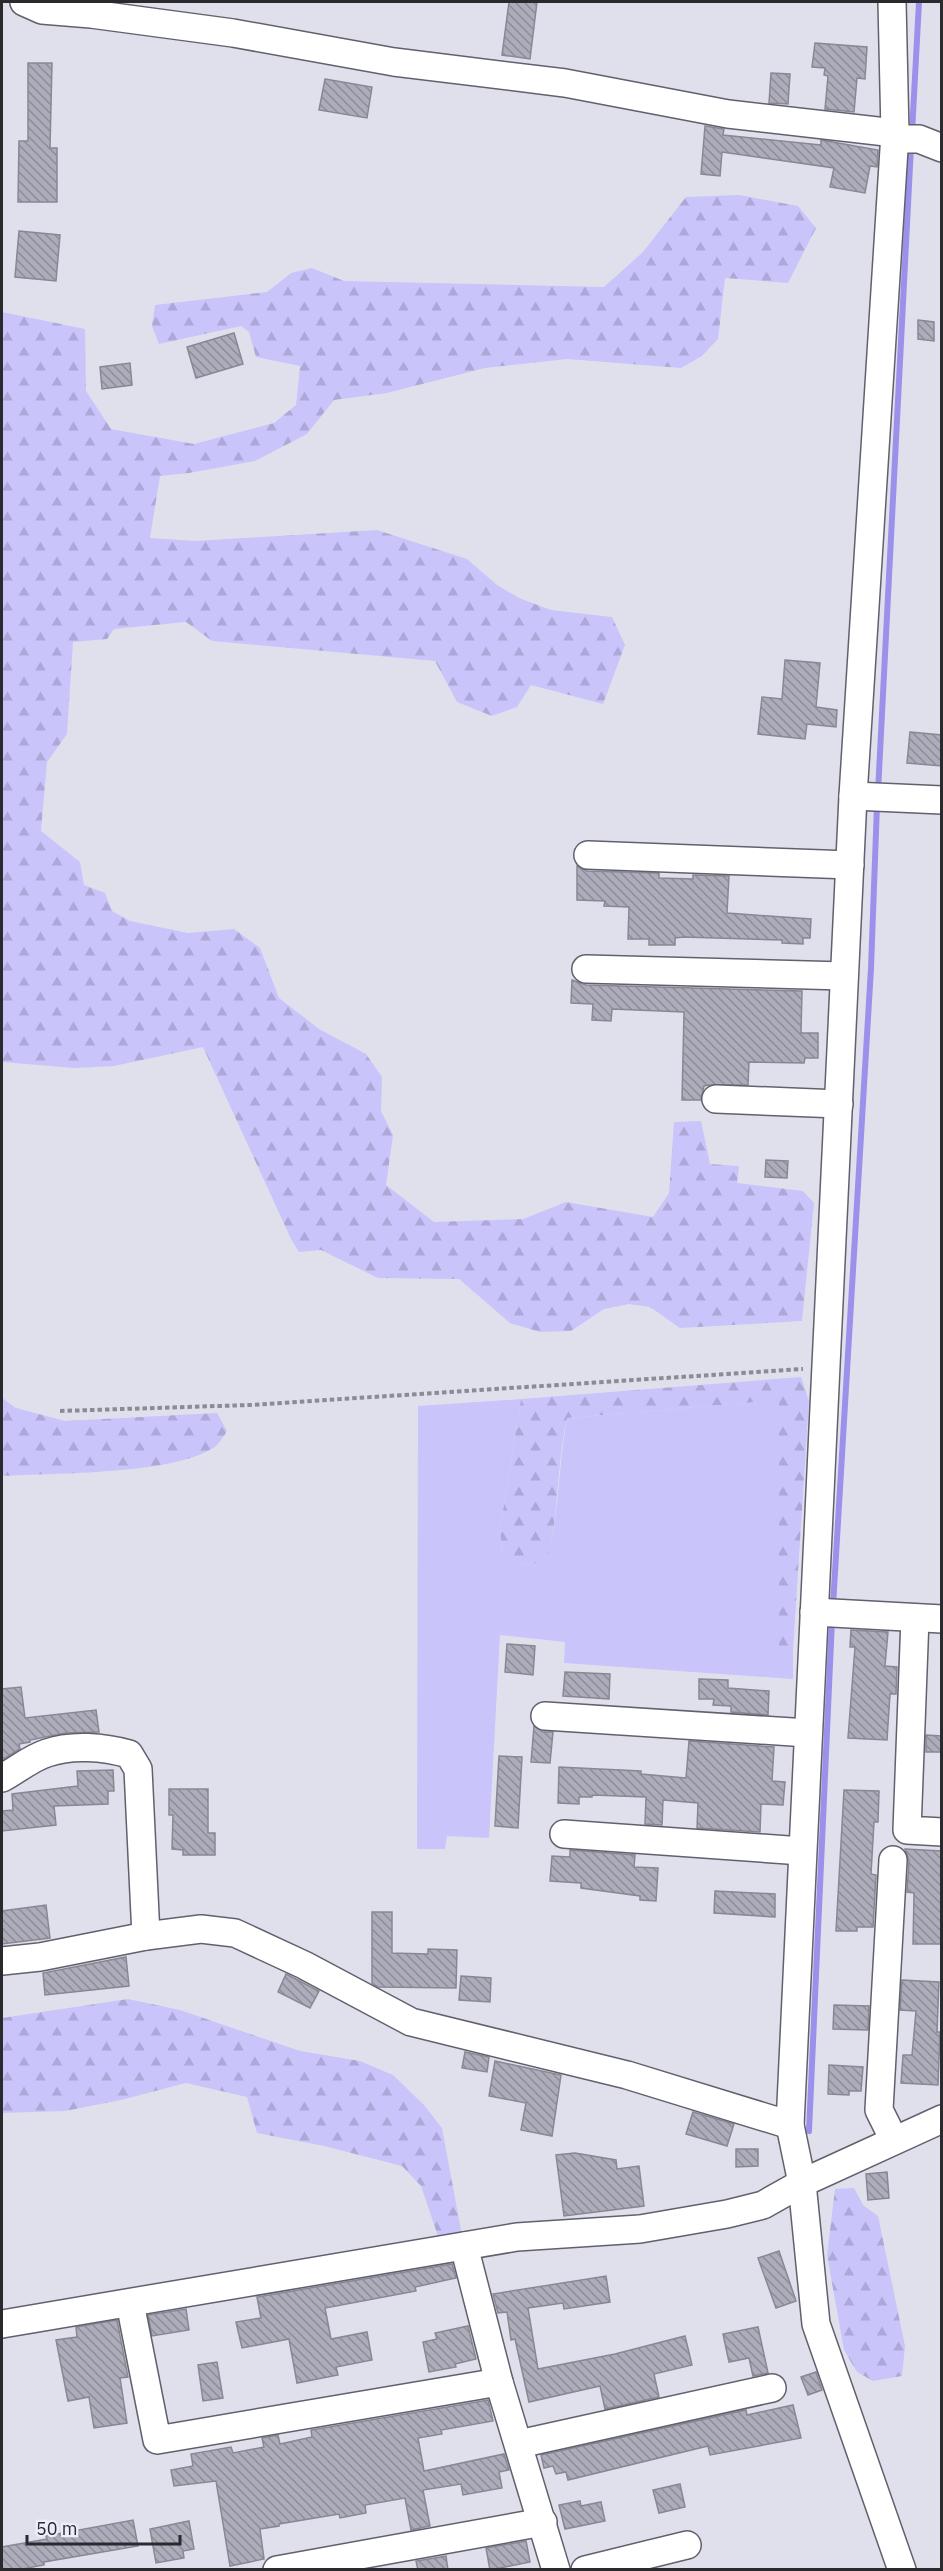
<svg xmlns="http://www.w3.org/2000/svg" width="943" height="2571" viewBox="0 0 943 2571" font-family="'IBM Plex Sans',sans-serif">
  <style>
    .green { fill: #c9c4fa }
    .forest { fill: url(#forest-firs) }
    .lines { fill: none; stroke-linecap: round; stroke-linejoin: round }
    .stream { stroke: #9c91ea; stroke-width: 6 }
    .building { fill: url(#building-back-hatch); stroke: #888894; stroke-width: 1.5 }
    .minor-casing { stroke: #61606c; stroke-width: 30 }
    .path { stroke: #8b8b94; stroke-width: 4; stroke-dasharray: 4.5 3; stroke-linecap: butt }
    .minor { stroke: #fff; stroke-width: 27 }
  </style>
  <defs>
    <pattern id="forest-firs" width="22" height="20" patternUnits="userSpaceOnUse" patternTransform="scale(1.5)"><rect width="22" height="20" fill="#c9c4fa"/><path d="M5 1l3.5 6h-7zM16 11l3.5 6h-7z" fill="#ada8d7"/></pattern>
    <pattern id="building-back-hatch" width="6" height="6" patternUnits="userSpaceOnUse" patternTransform="scale(1.5)"><rect width="6" height="6" fill="#adacba"/><path d="M-1 5l2 2M0 0l6 6M5-1l2 2" fill="none" stroke="#8d8c98"/></pattern>
  </defs>
  <rect width="100%" height="100%" fill="#e0e0ed"/>
  <!-- green -->
  <path class="green" d="M521,1399L500,1529L502,1554L518,1565L534,1564L549,1553C559,1508 559,1463 567,1418L757,1402H779V1646L793,1650V1679L564,1663L565,1642L500,1635L489,1838L447,1836L445,1849H417L418,1406Z"/>
  <!-- forest -->
  <g class="forest">
    <polygon points="739,195 798,206 816,228 788,283 725,278 718,339 702,356 681,368 567,359 485,368 387,393 334,400 307,434 255,461 189,473 160,476 150,538 195,541 377,530 467,559 497,585 519,598 551,610 612,617 625,645 603,704 531,685 517,707 492,716 457,702 435,661 212,641 186,622 114,629 107,639 73,642 67,734 47,762 41,831 80,862 84,885 105,893 112,911 130,921 188,933 234,929 260,948 279,998 319,1029 366,1054 382,1077 381,1111 393,1135 386,1185 434,1222 523,1219 566,1202 653,1217 669,1193 674,1122 701,1121 710,1164 739,1166 737,1183 803,1191 814,1203 802,1321 680,1328 650,1307 629,1304 604,1309 571,1331 540,1332 510,1323 459,1279 378,1278 321,1250 299,1252 291,1239 203,1047 114,1066 74,1068 2,1062 2,312 85,329 86,391 111,429 194,444 274,423 296,405 300,366 256,357 249,332 241,326 159,344 152,326 155,305 267,292 291,273 312,268 344,281 604,287 643,252 686,197"/>
    <path d="M801,1377L809,1401L793,1650L779,1647V1402H757L567,1418C557,1462 559,1508 549,1553L534,1564L518,1565L502,1554L500,1529L521,1399Z"/>
    <path d="M2,1398L16,1408L65,1421L217,1413L227,1431C224,1436 220,1442 216,1446C177,1475 52,1473 2,1476Z"/>
    <polygon points="128,1999 180,2010 300,2051 360,2061 393,2075 424,2105 442,2128 461,2230 440,2242 421,2186 402,2166 324,2146 257,2133 247,2097 186,2083 121,2100 65,2111 2,2113 2,2018"/>
    <polygon points="854,2188 863,2205 878,2216 905,2346 902,2376 873,2381 857,2372 844,2350 827,2255 835,2189"/>
  </g>
  <g class="lines">
    <!-- stream -->
    <g class="stream">
      <polyline points="912,133 919,2"/>
      <polyline points="878,792 911,146"/>
      <polyline points="833,1606 871,968 877,805"/>
      <polyline points="809,2131 832,1620"/>
    </g>
  </g>
  <!-- building -->
  <g class="building">
    <polygon points="509,2 537,2 530,59 502,55"/>
    <polygon points="815,43 867,47 865,79 857,78 854,112 825,109 828,76 824,75 825,68 812,67"/>
    <polygon points="28,63 52,63 50,148 57,148 57,202 18,202 19,141 28,141"/>
    <polygon points="771,73 790,74 788,104 769,103"/>
    <polygon points="325,79 372,87 367,118 319,110"/>
    <polygon points="705,126 724,129 723,135 821,145 821,140 878,150 877,167 870,166 865,193 830,187 834,168 722,152 720,176 701,174"/>
    <polygon points="19,231 60,235 56,281 15,277"/>
    <polygon points="918,320 934,322 934,341 918,339"/>
    <polygon points="234,333 243,364 196,378 187,347"/>
    <polygon points="130,363 132,385 102,389 100,367"/>
    <polygon points="785,660 820,663 816,707 837,710 836,727 807,724 805,739 758,734 762,697 782,699"/>
    <polygon points="910,732 942,735 942,766 907,763"/>
    <polygon points="577,866 587,871 659,873 659,878 693,879 693,875 729,876 727,913 811,919 810,938 803,938 803,944 782,943 782,940 684,937 675,938 675,945 649,945 649,939 628,939 629,907 604,906 605,901 577,900"/>
    <polygon points="572,980 586,985 802,991 801,1033 818,1033 818,1058 805,1058 804,1063 749,1062 748,1085 709,1085 704,1086 701,1100 682,1100 684,1012 612,1009 611,1021 592,1020 593,1004 571,1003"/>
    <polygon points="766,1160 788,1161 787,1178 765,1177"/>
    <polygon points="851,1630 888,1632 885,1666 897,1667 896,1694 890,1694 887,1740 848,1738 855,1647 850,1647"/>
    <polygon points="507,1644 535,1646 533,1675 505,1672"/>
    <polygon points="565,1672 610,1674 609,1699 563,1696"/>
    <polygon points="699,1679 728,1680 728,1688 769,1691 768,1715 731,1712 731,1706 713,1705 714,1699 699,1699"/>
    <polygon points="21,1687 25,1718 96,1710 99,1732 66,1733 30,1740 30,1742 19,1744 20,1749 2,1760 2,1689"/>
    <polygon points="534,1726 543,1732 553,1732 550,1763 531,1762"/>
    <polygon points="926,1735 942,1736 942,1752 926,1752"/>
    <polygon points="689,1741 774,1747 772,1781 785,1782 783,1805 761,1804 760,1832 697,1828 698,1803 663,1800 662,1825 645,1824 646,1797 592,1795 592,1797 579,1797 579,1804 558,1803 559,1767 641,1771 641,1774 686,1778"/>
    <polygon points="499,1756 522,1757 518,1828 495,1826"/>
    <polygon points="113,1770 114,1791 108,1791 108,1804 54,1806 56,1825 2,1831 2,1811 13,1810 12,1794 78,1786 77,1771"/>
    <polygon points="169,1789 208,1789 208,1833 215,1833 215,1855 183,1855 183,1850 172,1849 173,1815 169,1815"/>
    <polygon points="844,1790 879,1791 878,1822 874,1822 871,1874 876,1875 873,1927 857,1927 857,1931 836,1931"/>
    <polygon points="905,1849 942,1851 942,1944 913,1944 914,1893 907,1892 909,1861"/>
    <polygon points="570,1850 635,1855 634,1867 658,1868 656,1901 640,1900 640,1896 581,1888 581,1883 550,1881 552,1856 570,1857"/>
    <polygon points="715,1891 775,1894 775,1917 714,1913"/>
    <polygon points="46,1905 50,1938 2,1944 2,1911"/>
    <polygon points="372,1912 392,1912 392,1953 428,1954 428,1949 457,1950 456,1988 378,1987 372,1983"/>
    <polygon points="126,1957 129,1986 45,1995 43,1973"/>
    <polygon points="286,1974 319,1991 310,2008 278,1992"/>
    <polygon points="461,1976 491,1978 490,2002 459,2000"/>
    <polygon points="902,1980 939,1982 937,2032 940,2032 938,2085 901,2083 903,2055 912,2055 916,2011 900,2010"/>
    <polygon points="834,2005 869,2006 868,2030 833,2029"/>
    <polygon points="465,2052 489,2057 487,2072 462,2068"/>
    <polygon points="495,2061 561,2075 552,2136 521,2130 526,2103 489,2096"/>
    <polygon points="829,2065 863,2067 861,2091 849,2091 849,2095 828,2094"/>
    <polygon points="693,2112 734,2124 727,2146 686,2134"/>
    <polygon points="736,2149 758,2149 758,2166 736,2167"/>
    <polygon points="575,2153 616,2160 617,2169 639,2166 644,2206 564,2216 556,2155"/>
    <polygon points="887,2172 889,2198 868,2200 866,2174"/>
    <polygon points="779,2251 796,2301 776,2308 758,2258"/>
    <polygon points="452,2264 456,2278 415,2287 416,2291 325,2308 331,2339 367,2332 372,2360 336,2367 338,2375 297,2383 289,2339 242,2348 236,2322 261,2318 257,2297"/>
    <polygon points="606,2276 610,2302 564,2309 563,2303 528,2308 538,2369 615,2354 685,2336 692,2365 654,2374 659,2397 605,2409 600,2386 529,2402 515,2339 511,2340 507,2312 498,2313 493,2294"/>
    <polygon points="186,2309 189,2330 152,2336 148,2315"/>
    <polygon points="117,2320 128,2377 120,2378 127,2423 94,2428 89,2397 68,2401 56,2340 77,2337 76,2327"/>
    <polygon points="468,2326 476,2359 455,2364 456,2367 429,2372 423,2342 437,2339 435,2333"/>
    <polygon points="758,2327 768,2373 753,2376 749,2358 729,2362 723,2334"/>
    <polygon points="217,2362 223,2398 203,2401 198,2365"/>
    <polygon points="816,2372 822,2390 808,2395 801,2377"/>
    <polygon points="488,2400 493,2421 441,2430 442,2434 418,2438 424,2471 504,2454 509,2470 499,2472 502,2488 463,2495 461,2484 423,2490 430,2526 411,2530 405,2498 365,2505 366,2513 340,2518 339,2514 279,2524 279,2526 260,2529 264,2559 230,2566 216,2481 174,2486 171,2470 193,2466 191,2454 231,2447 233,2453 264,2447 262,2438 278,2435 280,2444 312,2437 311,2430"/>
    <polygon points="793,2405 801,2438 710,2455 708,2446 568,2480 566,2472 556,2474 553,2466 544,2468 541,2455 746,2410 747,2415"/>
    <polygon points="680,2484 685,2507 659,2513 653,2490"/>
    <polygon points="580,2501 581,2506 601,2502 605,2521 565,2529 559,2505"/>
    <polygon points="133,2520 138,2546 44,2562 44,2565 17,2570 2,2570 2,2547 47,2539 46,2536"/>
    <polygon points="189,2521 194,2549 183,2551 184,2558 156,2563 150,2529"/>
    <polygon points="526,2541 530,2562 490,2570 486,2548"/>
    <polygon points="446,2556 448,2570 418,2570 416,2561"/>
  </g>
  <g class="lines">
    <defs>
      <g id="minor">
        <polyline points="24,2 42,10 91,14 233,33 394,62 565,83 728,114 895,133"/>
        <polyline points="892,2 895,133 853,796 790,2125 802,2183 816,2324 902,2570"/>
        <polyline points="894,139 919,139 942,148"/>
        <polyline points="853,796 942,800"/>
        <polyline points="588,855 850,865"/>
        <polyline points="586,969 844,976"/>
        <polyline points="716,1099 839,1104"/>
        <polyline points="814,1612 942,1619"/>
        <polyline points="915,1618 907,1830 942,1832"/>
        <polyline points="545,1716 808,1733"/>
        <path d="M2,1778C17,1770 31,1758 47,1753C72,1744 104,1747 129,1754L138,1769L146,1936"/>
        <polyline points="564,1834 802,1851"/>
        <polyline points="893,1860 879,2110 894,2140"/>
        <polyline points="2,1961 40,1957 146,1936 201,1929 235,1933 304,1965 411,2022 627,2075 790,2125"/>
        <polyline points="464,2246 499,2382 556,2570"/>
        <polyline points="130,2303 157,2440 499,2382"/>
        <polyline points="2,2324 517,2237 640,2229 727,2214 763,2205 802,2183 942,2119"/>
        <polyline points="519,2444 772,2388"/>
        <polyline points="277,2570 543,2522"/>
        <polyline points="585,2570 687,2545"/>
      </g>
    </defs>
    <!-- minor casing -->
    <use href="#minor" class="minor-casing"/>
    <!-- path -->
    <polyline class="path" points="60,1411 250,1405 803,1369"/>
    <!-- minor -->
    <use href="#minor" class="minor"/>
  </g>
  <!-- border -->
  <rect width="943" height="2571" fill="none" stroke="#29292e" stroke-width="6"/>
  <!-- scale -->
  <path d="M27 2535v9h153v-9" fill="none" stroke="#29292e" stroke-width="3"/>
  <text x="36" y="2535" font-size="18" fill="#29292e" stroke="#eeedfb" stroke-width="4.5" paint-order="stroke">50 m</text>
</svg>
